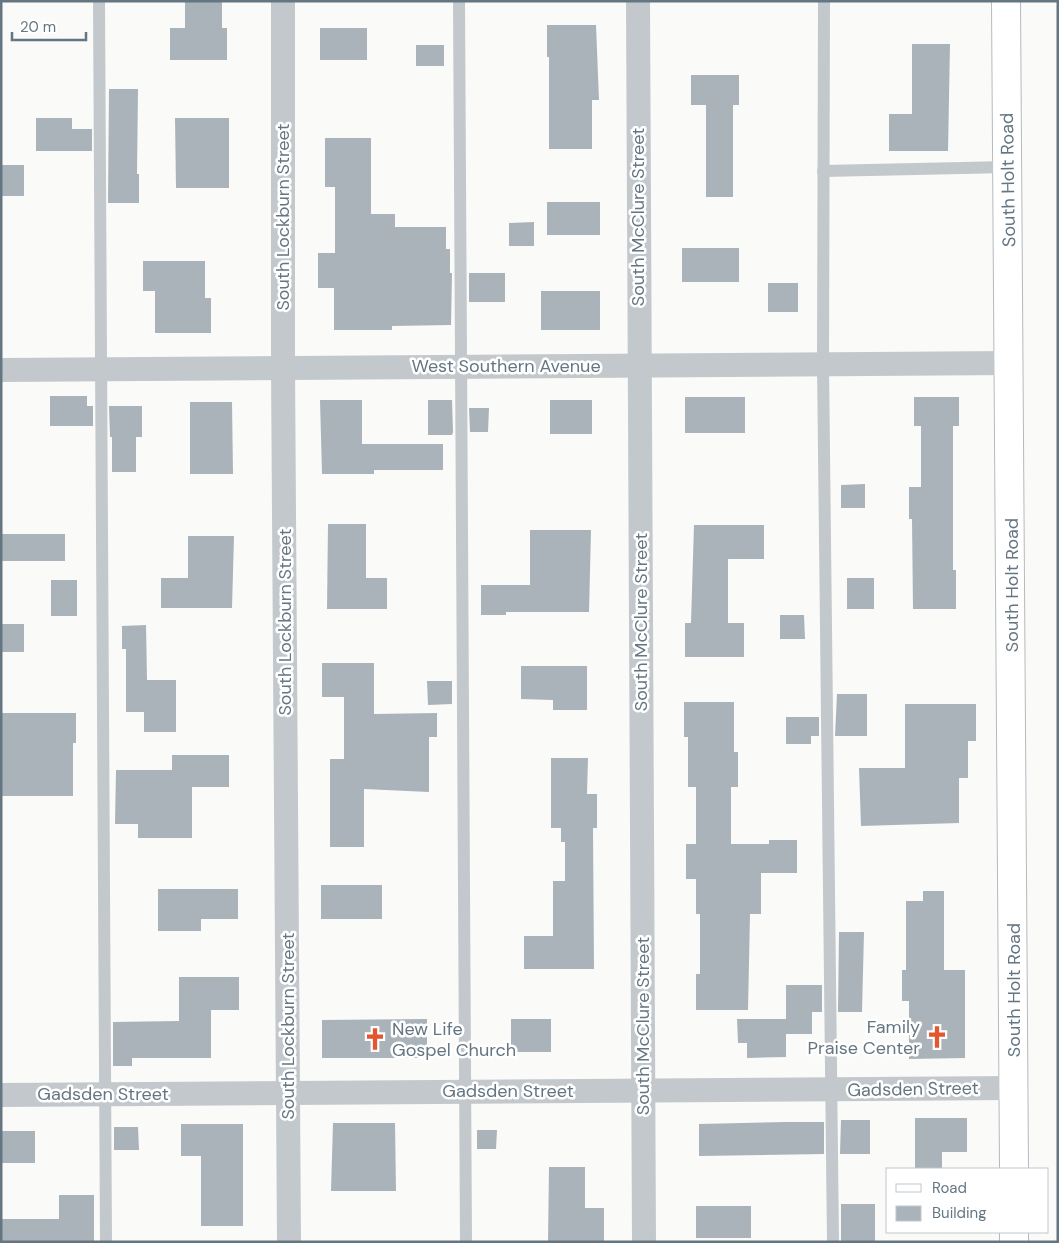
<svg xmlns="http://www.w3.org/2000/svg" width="1059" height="1243" viewBox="0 0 1059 1243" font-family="'DM Sans',sans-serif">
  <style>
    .building { fill: #aab3b9 }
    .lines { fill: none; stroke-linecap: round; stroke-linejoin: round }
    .primary-casing { stroke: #b5babe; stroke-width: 30 }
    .lane { stroke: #c3c8cc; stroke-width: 12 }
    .street { stroke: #c3c8cc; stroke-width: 24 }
    .primary { stroke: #fff; stroke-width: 28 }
    .labels { text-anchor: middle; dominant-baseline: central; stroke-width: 5; stroke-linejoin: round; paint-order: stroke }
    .street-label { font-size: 18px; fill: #657683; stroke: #fff }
    .poi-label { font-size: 18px; fill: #657683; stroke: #fff; text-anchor: end }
  </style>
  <rect width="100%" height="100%" fill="#fafaf8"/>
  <!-- building -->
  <g class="building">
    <polygon points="185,1 222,1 222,28 227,28 227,60 170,60 170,28 185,28"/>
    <polygon points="547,25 596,25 599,100 592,100 592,149 549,149 549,57 547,57"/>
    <rect x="320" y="28" width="47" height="32"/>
    <polygon points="912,44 950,44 948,151 889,151 889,114 912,114"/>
    <rect x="416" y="45" width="28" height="21"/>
    <polygon points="691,75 739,75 739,105 733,105 733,197 706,197 706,105 691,105"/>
    <polygon points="109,89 138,89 137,174 139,174 139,203 108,203"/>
    <polygon points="36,118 72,118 72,129 92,129 92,151 36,151"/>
    <polygon points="175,118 229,118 229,188 176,188"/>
    <polygon points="325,138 371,138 371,214 395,214 395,227 446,227 446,249 450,249 450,273 452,273 451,325 392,326 392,330 334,330 334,288 318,288 318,253 335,253 335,187 325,187"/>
    <rect x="1" y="165" width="23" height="31"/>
    <rect x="547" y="202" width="53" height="33"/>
    <polygon points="534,222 534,246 509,246 509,223"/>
    <rect x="682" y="248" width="57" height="34"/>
    <polygon points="143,261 205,261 205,298 211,298 211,333 155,333 155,291 143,291"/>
    <rect x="469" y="273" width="36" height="29"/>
    <rect x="768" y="283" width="30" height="29"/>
    <rect x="541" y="291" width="59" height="39"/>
    <polygon points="50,396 87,396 87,406 93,406 93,426 50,426"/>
    <rect x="685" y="397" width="60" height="36"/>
    <polygon points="914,397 959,397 959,426 953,426 953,570 956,570 956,609 913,609 912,519 909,519 909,487 921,487 921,426 914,426"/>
    <polygon points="320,400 362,400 362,444 443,444 443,470 374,470 374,474 322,474"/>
    <polygon points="428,400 452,400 453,432 452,435 428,435"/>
    <rect x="550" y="400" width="42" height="34"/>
    <polygon points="190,402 232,402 233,474 190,474"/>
    <polygon points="109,406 142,406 142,437 136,437 136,472 112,472 112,437 110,437"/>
    <polygon points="469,408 489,408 488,432 470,432"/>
    <polygon points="865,484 865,508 841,508 841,485"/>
    <polygon points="328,524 366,524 366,578 387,578 387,609 327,609"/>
    <polygon points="694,525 764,525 764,559 728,559 728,623 744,623 744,657 685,657 685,623 691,623"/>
    <polygon points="530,530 591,530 589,612 506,612 506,615 481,615 481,585 530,585"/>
    <rect x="1" y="534" width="64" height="27"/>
    <polygon points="188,536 234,536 232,608 161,608 161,578 188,578"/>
    <rect x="847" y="578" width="27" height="31"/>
    <rect x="51" y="580" width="26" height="36"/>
    <polygon points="780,615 804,615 805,639 780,639"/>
    <rect x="1" y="624" width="23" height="28"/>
    <polygon points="146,625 147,680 176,680 176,732 144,732 144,712 126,712 126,649 122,649 122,626"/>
    <polygon points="322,663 374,663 374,714 437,713 437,737 429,737 429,792 364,789 364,847 330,847 330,759 344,759 344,697 322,697"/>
    <polygon points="521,666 587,666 587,710 553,710 553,700 521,699"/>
    <polygon points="427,681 452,681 452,704 428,705"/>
    <polygon points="837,694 867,694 867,736 835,736"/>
    <polygon points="684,702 734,702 734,752 738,752 738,787 731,787 731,844 769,844 769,840 797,840 797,873 761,873 761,914 750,914 748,1010 696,1010 696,974 700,974 700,914 696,914 696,879 686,879 686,844 696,844 696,787 688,787 688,737 684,737"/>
    <polygon points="905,704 976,704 976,741 968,741 968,778 959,778 959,823 861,826 859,768 905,768"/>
    <polygon points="1,713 76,713 76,743 73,743 73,796 2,796"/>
    <polygon points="786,717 819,717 819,736 811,736 811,744 786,744"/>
    <polygon points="172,755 229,755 229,787 192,787 192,838 138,838 138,824 115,824 116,770 172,770"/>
    <polygon points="551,758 588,758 587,794 597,794 597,828 593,828 594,969 524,969 524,936 553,936 553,881 565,881 565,842 561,842 561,828 551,828"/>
    <rect x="321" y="885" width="61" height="34"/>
    <polygon points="158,889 238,889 238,919 201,919 201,931 158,931"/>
    <polygon points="923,891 944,891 944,970 965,970 965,1058 909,1059 909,1001 902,1001 902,970 906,970 906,901 923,901"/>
    <polygon points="839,932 864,932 862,1012 838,1012"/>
    <polygon points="179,977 239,977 239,1010 211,1010 211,1058 132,1058 132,1066 113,1066 113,1022 179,1021"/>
    <polygon points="786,985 822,985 822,1012 812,1012 812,1034 786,1034 786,1057 747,1058 747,1043 738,1043 737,1019 786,1019"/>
    <polygon points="427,1019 427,1058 322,1058 322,1020"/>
    <rect x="511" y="1019" width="40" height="33"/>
    <polygon points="915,1118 967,1118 967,1152 942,1152 942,1169 915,1169"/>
    <polygon points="841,1120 870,1120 870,1154 840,1154"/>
    <polygon points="787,1122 824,1122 824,1154 699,1156 699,1124"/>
    <polygon points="333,1123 395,1123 396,1191 331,1191"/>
    <polygon points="181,1124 243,1124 243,1226 201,1226 201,1156 181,1156"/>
    <polygon points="114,1127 138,1127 139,1150 114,1150"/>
    <polygon points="477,1130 497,1130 496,1149 477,1149"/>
    <rect x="1" y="1131" width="34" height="32"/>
    <polygon points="549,1167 585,1167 585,1208 604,1208 604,1242 548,1242"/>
    <polygon points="59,1195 94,1195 94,1242 1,1242 1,1219 59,1219"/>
    <rect x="841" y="1204" width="34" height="38"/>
    <rect x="696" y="1206" width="55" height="32"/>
  </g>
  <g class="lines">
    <defs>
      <g id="primary">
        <polyline points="1006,1 1014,1169"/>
        <polyline points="1014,1242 1014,1232"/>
      </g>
    </defs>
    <!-- primary casing -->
    <use href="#primary" class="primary-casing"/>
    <!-- lane -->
    <g class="lane">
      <polyline points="99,1 106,1242"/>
      <polyline points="459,1 466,1242"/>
      <polyline points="824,1 823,364 833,1242"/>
      <polyline points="823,171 1008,167"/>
    </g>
    <!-- street -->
    <g class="street">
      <polyline points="283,1 283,367 289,1242"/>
      <polyline points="638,1 644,1242"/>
      <polyline points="1,370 1010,363"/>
      <polyline points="1,1095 1015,1088"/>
    </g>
    <!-- primary -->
    <use href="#primary" class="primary"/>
  </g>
  <!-- icons -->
  <defs>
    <symbol id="church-bare" viewBox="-9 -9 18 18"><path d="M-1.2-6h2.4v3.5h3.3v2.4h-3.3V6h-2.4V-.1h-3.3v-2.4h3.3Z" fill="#e4572e" stroke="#fff" stroke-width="2.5" paint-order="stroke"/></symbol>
  </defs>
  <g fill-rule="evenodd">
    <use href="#church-bare" x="921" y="1021" width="32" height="32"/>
    <use href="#church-bare" x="359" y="1023" width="32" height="32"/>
  </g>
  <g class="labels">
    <!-- street labels -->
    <g class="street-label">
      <text transform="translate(1008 180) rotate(-91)">South Holt Road</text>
      <text transform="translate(283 217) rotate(-90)">South Lockburn Street</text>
      <text transform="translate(638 217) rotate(-90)">South McClure Street</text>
      <text x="506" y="366">West Southern Avenue</text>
      <text transform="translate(1012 585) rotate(-90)">South Holt Road</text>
      <text transform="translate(285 622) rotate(-90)">South Lockburn Street</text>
      <text transform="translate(641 622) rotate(-90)">South McClure Street</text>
      <text transform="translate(1014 990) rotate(-90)">South Holt Road</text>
      <text transform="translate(288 1026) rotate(-90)">South Lockburn Street</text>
      <text transform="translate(643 1026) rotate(-90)">South McClure Street</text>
      <text transform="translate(913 1089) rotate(-1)">Gadsden Street</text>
      <text x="508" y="1091">Gadsden Street</text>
      <text x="103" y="1094">Gadsden Street</text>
    </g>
    <!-- poi labels -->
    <g class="poi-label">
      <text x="920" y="1027">Family<tspan x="920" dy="21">Praise Center</tspan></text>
      <text x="392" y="1029" text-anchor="start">New Life<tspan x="392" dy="21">Gospel Church</tspan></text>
    </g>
  </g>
  <!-- border -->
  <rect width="1059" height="1243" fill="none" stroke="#657683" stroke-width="5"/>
  <!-- legend -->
  <rect x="886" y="1168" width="162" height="65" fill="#ffffff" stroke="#c1c8cd"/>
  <rect x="896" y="1184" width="25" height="8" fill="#ffffff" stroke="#c1c8cd"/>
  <text x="932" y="1193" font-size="15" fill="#657683">Road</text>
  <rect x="896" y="1206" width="25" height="15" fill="#aab3b9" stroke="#c1c8cd"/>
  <text x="932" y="1218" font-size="15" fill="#657683">Building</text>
  <!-- scale -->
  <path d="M12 32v8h74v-8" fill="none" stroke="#657683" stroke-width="2.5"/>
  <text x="20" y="32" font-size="15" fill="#657683" stroke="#ffffff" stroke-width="4" paint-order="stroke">20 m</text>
</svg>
